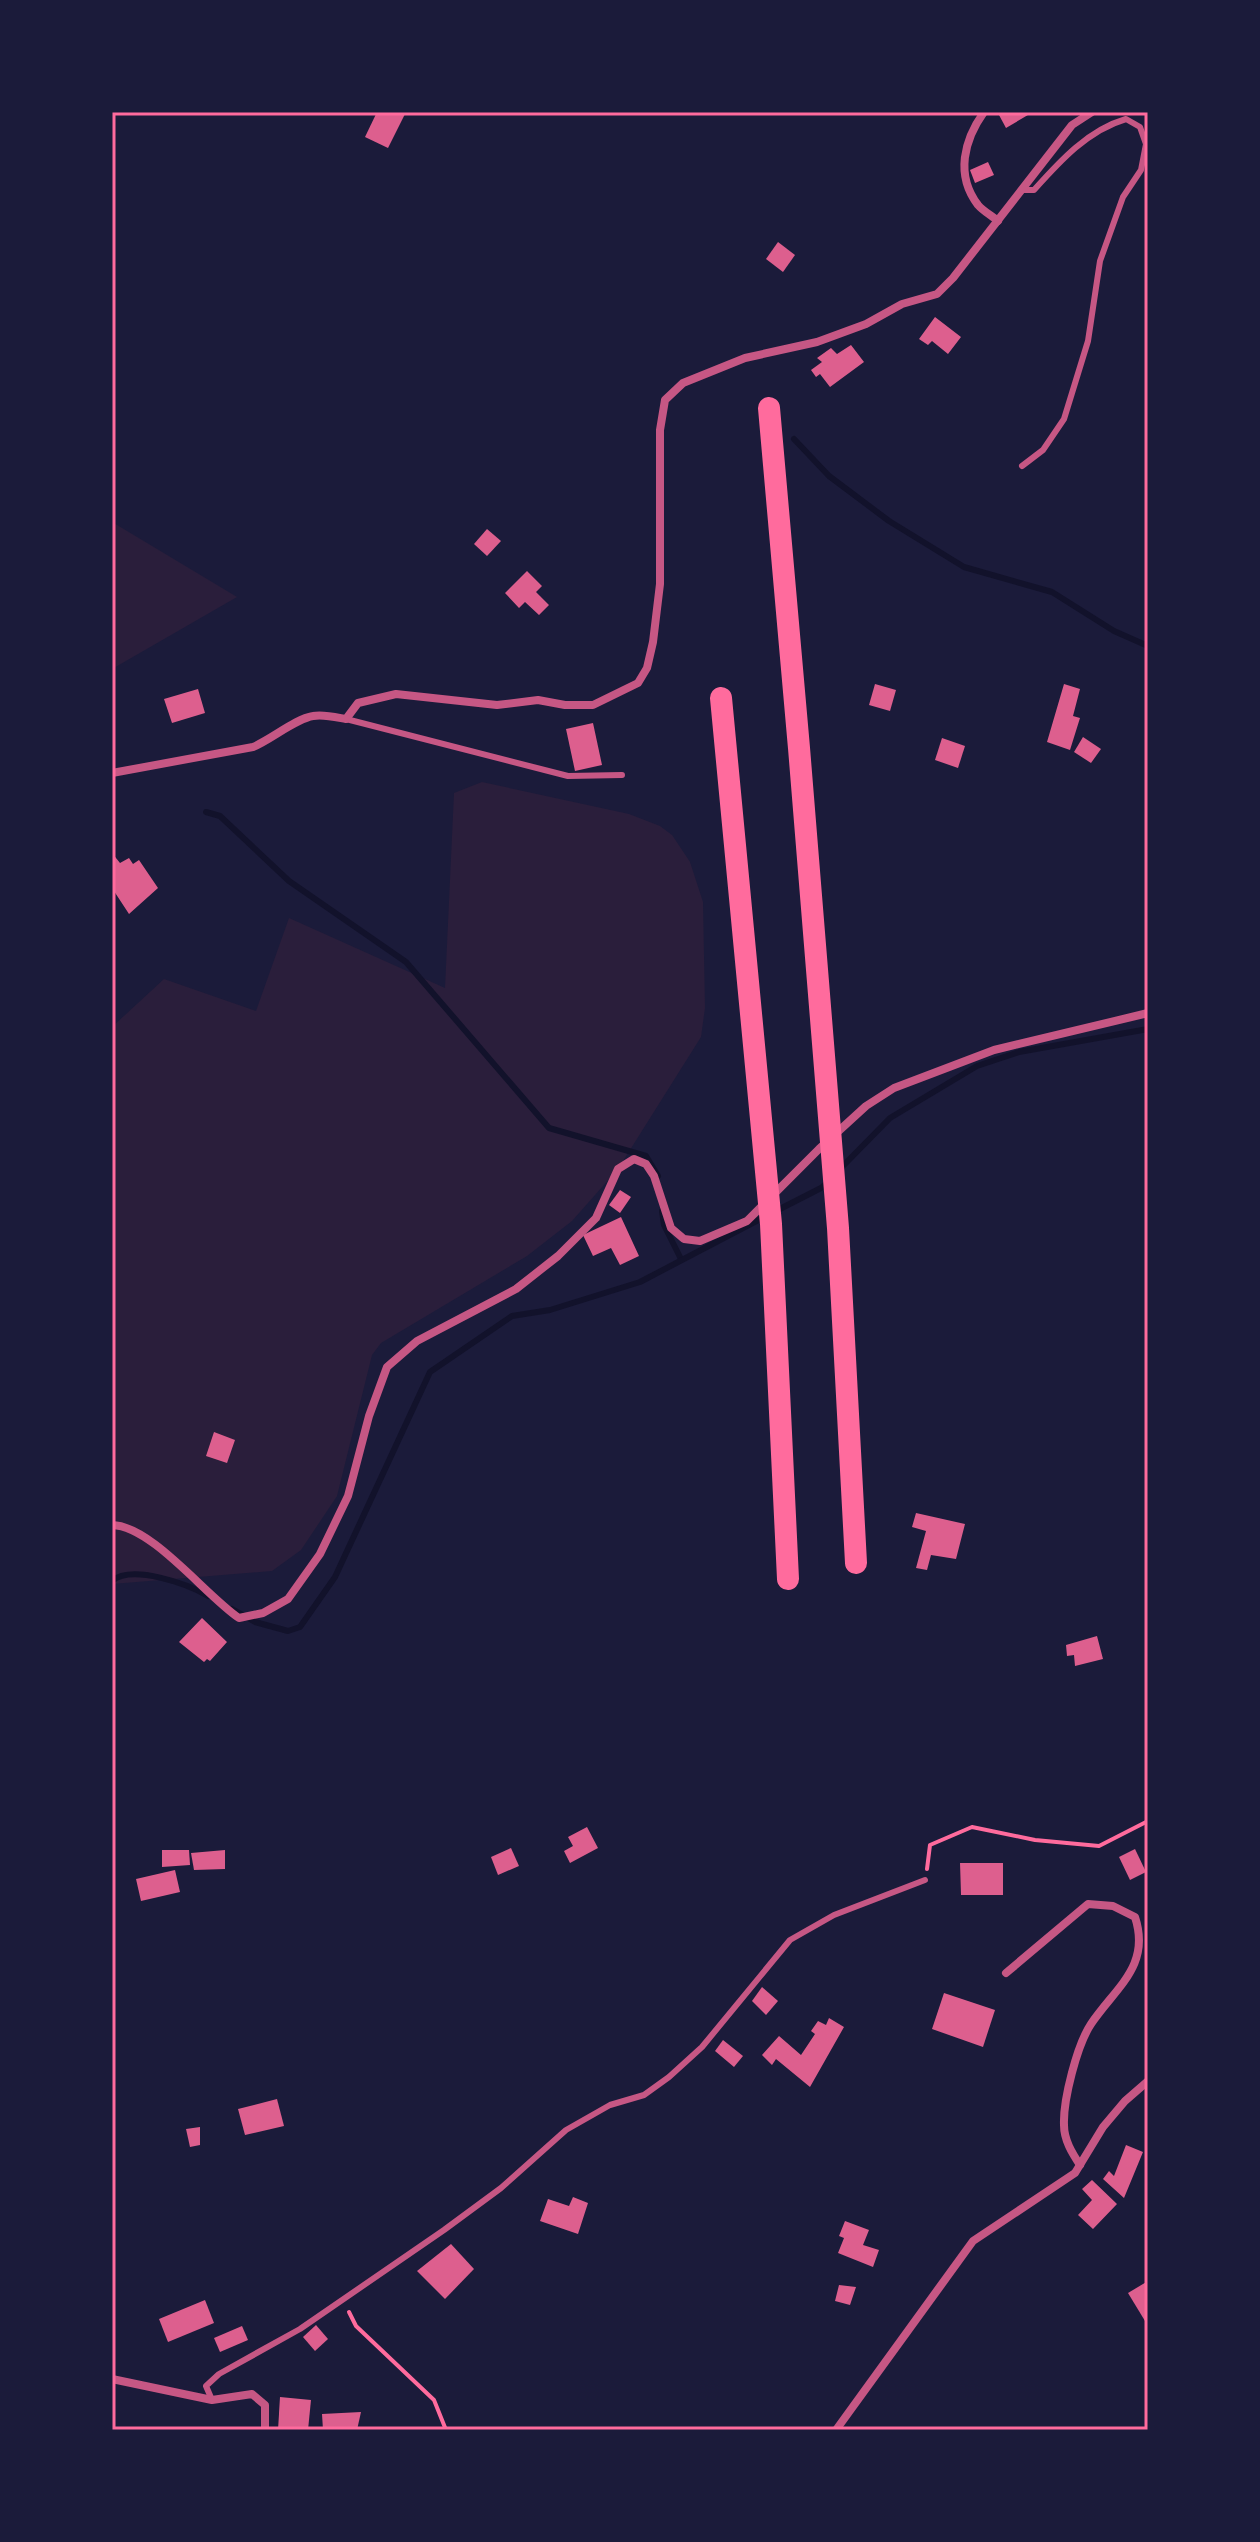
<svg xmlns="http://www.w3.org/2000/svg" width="1260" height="2542" viewBox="0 0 1260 2542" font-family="'Nunito Sans',sans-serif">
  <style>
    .green { fill: #2a1e3b }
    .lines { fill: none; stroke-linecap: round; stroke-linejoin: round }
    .stream { stroke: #12122b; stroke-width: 6 }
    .building { fill: #dd5f8e }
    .path { stroke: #ff6b9d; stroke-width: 4 }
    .service { stroke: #c65784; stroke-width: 6 }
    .minor { stroke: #c65784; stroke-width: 8 }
    .motorway { stroke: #ff6b9d; stroke-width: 22 }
    .neatline { fill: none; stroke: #ff6b9d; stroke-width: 3 }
  </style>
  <rect width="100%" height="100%" fill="#1b1b3a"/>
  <!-- green -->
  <g class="green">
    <polygon points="112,522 237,597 112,669"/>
    <polygon points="482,782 629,814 660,826 672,835 690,862 703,902 705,1008 701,1037 618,1169 572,1221 527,1256 381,1343 372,1355 337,1496 301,1550 272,1571 112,1584 112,1027 164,979 256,1011 289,918 445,988 454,793"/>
  </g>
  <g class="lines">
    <!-- stream -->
    <g class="stream">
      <polyline points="794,439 829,476 889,521 964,567 1052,592 1114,631 1148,646"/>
      <polyline points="206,812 220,816 289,881 406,962 549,1128 646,1156 658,1176"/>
      <polyline points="840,1169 890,1118 977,1066 1019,1052 1148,1029"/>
      <polyline points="662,1211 664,1225 681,1259"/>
      <polyline points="774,1212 821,1188 827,1183"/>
      <path d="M112,1581C132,1564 188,1584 208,1596"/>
      <polyline points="232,1609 255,1622 288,1631 300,1627 335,1577 430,1372 512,1316 550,1310 640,1282 764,1217"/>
    </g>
  </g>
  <!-- building -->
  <g class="building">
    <polygon points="377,112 406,112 388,148 365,137"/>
    <polygon points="1005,112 1033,112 1006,128 999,115"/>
    <polygon points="988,162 994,175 975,183 970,170"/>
    <polygon points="778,242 795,255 783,272 766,259"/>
    <polygon points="935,317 961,337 948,354 932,341 928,345 919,339"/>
    <polygon points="851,345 864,362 830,387 820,374 816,377 811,370 822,362 817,358 831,348 837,354"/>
    <polygon points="487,529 501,541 487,556 474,544"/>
    <polygon points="527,571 542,586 536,592 549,605 539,615 525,602 519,608 505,593"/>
    <polygon points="875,684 896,690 890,711 869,705"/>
    <polygon points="1064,684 1080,689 1073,716 1080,718 1070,750 1047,742"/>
    <polygon points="198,689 205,713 172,723 164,699"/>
    <polygon points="593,723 602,765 575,771 566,729"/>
    <polygon points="1083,737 1101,749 1091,763 1074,752"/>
    <polygon points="942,738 965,746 958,768 935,760"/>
    <polygon points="112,853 120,863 129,858 133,864 139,860 158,888 129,914 112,888"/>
    <polygon points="620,1190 631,1197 620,1213 609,1205"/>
    <polygon points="621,1217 639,1256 620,1265 611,1248 593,1256 583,1235"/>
    <polygon points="214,1432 235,1440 227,1463 206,1456"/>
    <polygon points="916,1513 965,1524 956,1559 931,1555 927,1570 916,1568 926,1531 912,1527"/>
    <polygon points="202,1618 227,1642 210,1661 207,1659 204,1662 179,1642"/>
    <polygon points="1097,1636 1103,1659 1075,1666 1074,1655 1067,1656 1066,1645"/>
    <polygon points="587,1827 598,1848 570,1863 564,1851 573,1846 568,1837"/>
    <polygon points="511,1848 519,1866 498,1875 491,1857"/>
    <polygon points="1135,1849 1146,1872 1130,1880 1119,1857"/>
    <polygon points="162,1850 189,1850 190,1865 162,1867"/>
    <polygon points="225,1850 225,1869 194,1870 191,1853"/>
    <polygon points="960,1863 1003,1863 1003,1895 961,1895"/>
    <polygon points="175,1870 180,1892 141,1901 136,1879"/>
    <polygon points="762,1987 778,2001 766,2015 752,2001"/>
    <polygon points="944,1993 995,2010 983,2047 932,2029"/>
    <polygon points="829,2018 844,2027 810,2087 776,2059 772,2065 762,2055 779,2036 801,2055 815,2034 811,2031 818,2021 826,2025"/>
    <polygon points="723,2040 743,2056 734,2067 715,2051"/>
    <polygon points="277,2099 284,2126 245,2135 238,2109"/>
    <polygon points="200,2127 200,2145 190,2147 186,2129"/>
    <polygon points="1126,2145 1143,2152 1124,2198 1103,2179 1109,2171 1114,2176"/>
    <polygon points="1092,2180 1117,2204 1093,2229 1078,2215 1092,2200 1082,2189"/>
    <polygon points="573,2197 588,2203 578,2234 540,2221 548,2199 569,2206"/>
    <polygon points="845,2221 869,2230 863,2245 879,2250 873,2267 838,2253 844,2238 839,2236"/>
    <polygon points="451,2244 474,2269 445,2299 417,2271"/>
    <polygon points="1148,2281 1148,2319 1145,2321 1128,2293"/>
    <polygon points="839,2285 856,2287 850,2305 835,2301"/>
    <polygon points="205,2300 214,2323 168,2342 159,2319"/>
    <polygon points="316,2325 328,2339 315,2351 303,2337"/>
    <polygon points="242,2326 248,2340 220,2352 214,2338"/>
    <polygon points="280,2397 311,2400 308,2430 278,2430"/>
    <polygon points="361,2412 357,2430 323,2430 322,2414"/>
  </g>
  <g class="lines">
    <!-- path -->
    <g class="path">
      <polyline points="927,1869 930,1845 972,1827 1035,1840 1099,1846 1148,1821"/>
      <polyline points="349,2312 356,2326 434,2400 446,2430"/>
    </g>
    <!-- service -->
    <g class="service">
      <path d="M1022,190H1034C1060,161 1088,130 1126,119L1140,127L1146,144L1141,170L1123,197L1100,261L1088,341L1064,419L1043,450L1022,466"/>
      <polyline points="346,719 568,776 622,775"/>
      <polyline points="212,2400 206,2386 219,2374 300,2329 444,2230 501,2188 566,2130 610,2105 644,2095 669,2077 702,2047 790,1940 834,1915 925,1880"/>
    </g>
    <!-- minor -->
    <g class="minor">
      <path d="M984,112C964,140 955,175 978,205C983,211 992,216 998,221"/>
      <path d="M112,773L253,747C272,739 295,719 313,716C323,714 335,717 346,719L358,703L396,694L497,705L538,700L565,705H593L638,683L647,668L653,642L660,584V430L665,400L683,383L745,358L817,342L866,324L902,304L937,294L953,278L1072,125L1092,112"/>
      <path d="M112,1525C152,1526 205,1595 239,1618L263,1613L288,1599L320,1554L348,1496L369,1416L387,1367L417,1341L516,1289L558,1256L596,1218L618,1169L634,1159L646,1164L654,1176L671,1228L684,1239L700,1241L747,1221L819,1149L866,1106L894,1088L994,1050L1148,1013"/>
      <path d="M1006,1973L1088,1904L1113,1906L1135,1917C1151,1966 1116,1987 1091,2024C1077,2045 1063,2100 1064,2125C1064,2140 1072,2153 1080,2165"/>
      <polyline points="112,2379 212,2400 252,2394 265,2405 265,2430"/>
      <polyline points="836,2430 973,2241 1075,2173 1103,2127 1125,2101 1148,2081"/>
    </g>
    <!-- motorway -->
    <g class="motorway">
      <polyline points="769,408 799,748 838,1228 856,1563"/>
      <polyline points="721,698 771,1224 788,1579"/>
    </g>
  </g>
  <!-- border -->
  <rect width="1260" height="2542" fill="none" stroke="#1b1b3a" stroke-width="228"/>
  <rect x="114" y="114" width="1032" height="2314" class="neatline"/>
</svg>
